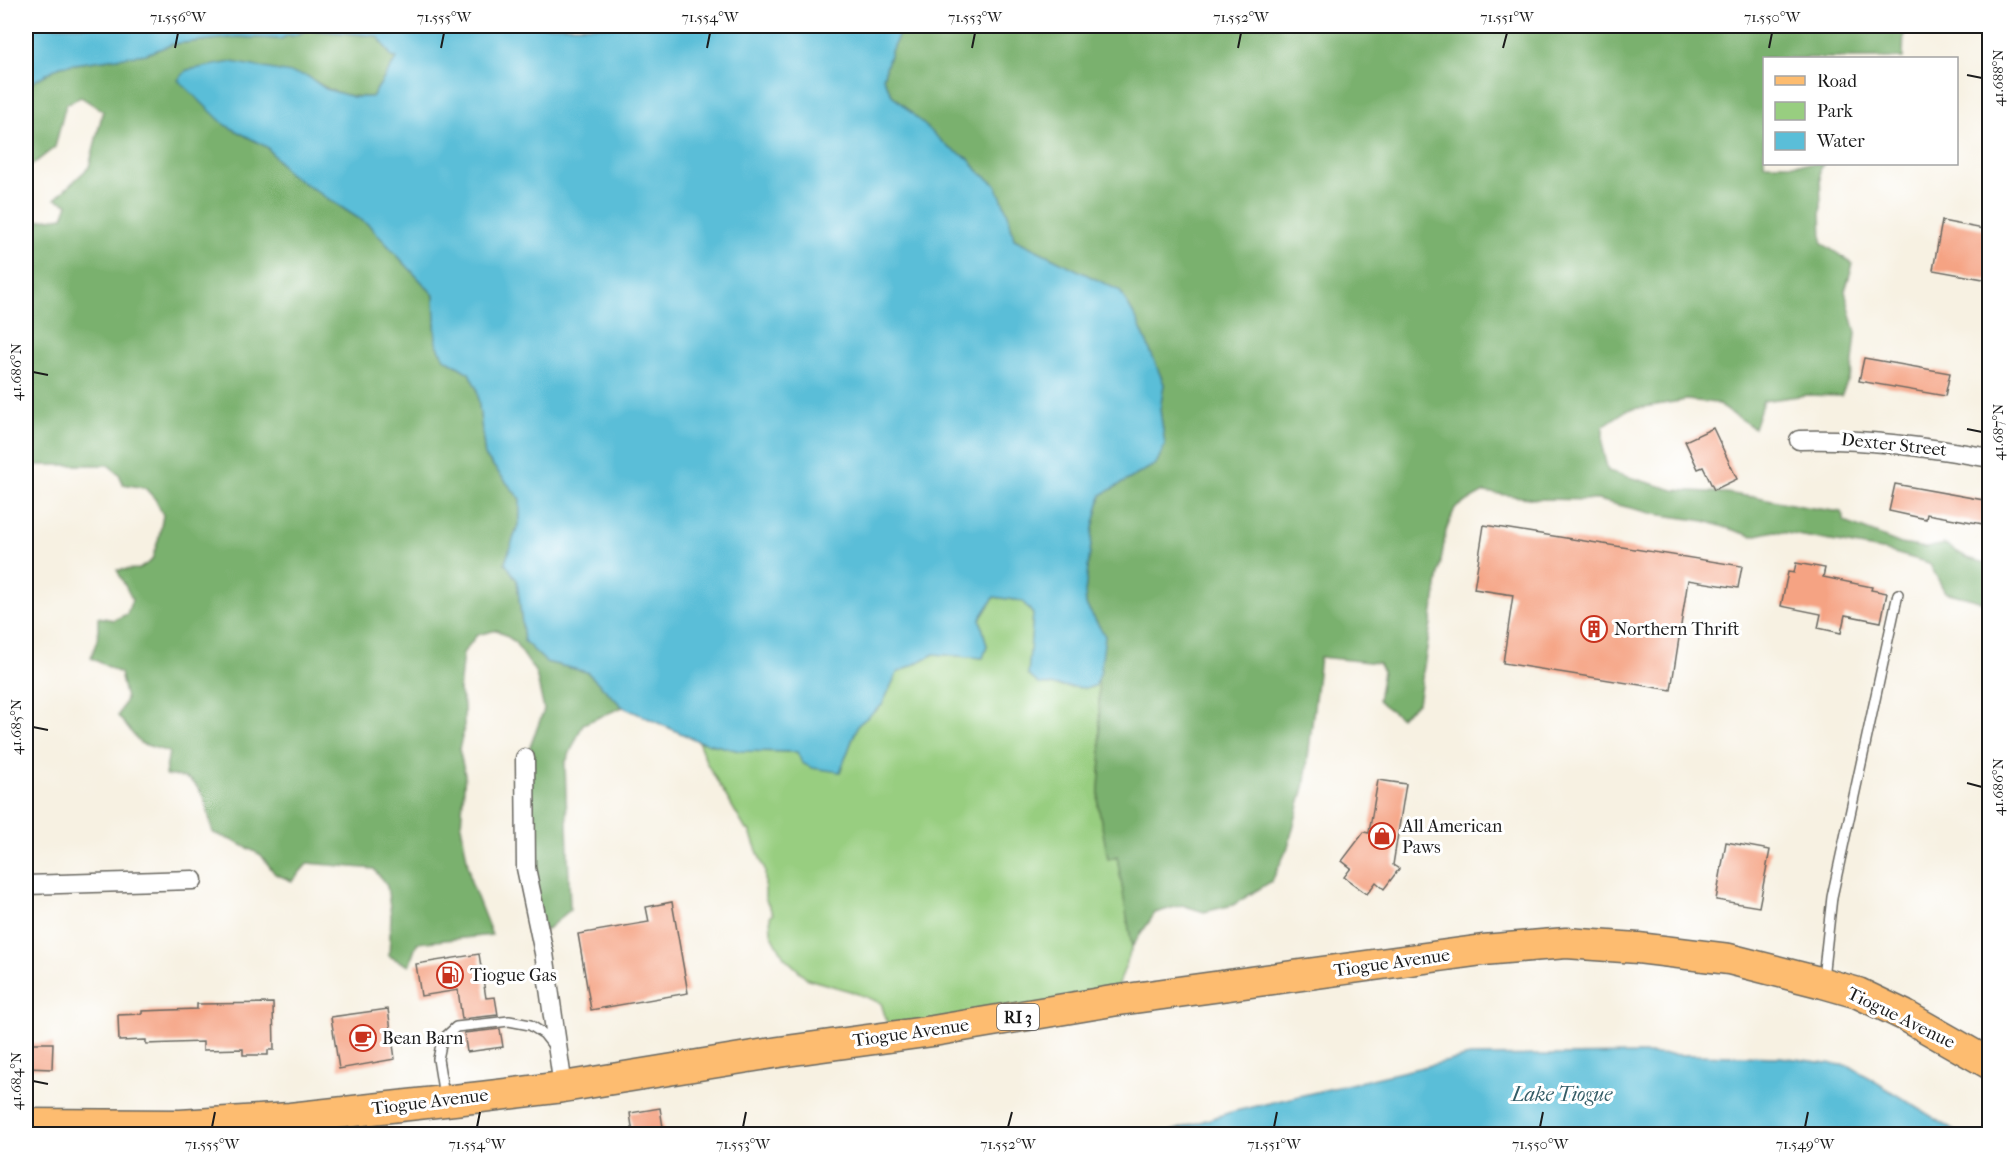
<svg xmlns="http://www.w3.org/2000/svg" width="2015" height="1160" viewBox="0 0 2015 1160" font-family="'IM FELL French Canon',serif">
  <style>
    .green { fill: #98ce80; stroke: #5a754e; stroke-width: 1.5 }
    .forest { fill: #7ab16e; stroke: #4b6645; stroke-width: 1.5 }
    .water { fill: #5abed8; stroke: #3b6d7a; stroke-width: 1.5 }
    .building { fill: #f5a383 }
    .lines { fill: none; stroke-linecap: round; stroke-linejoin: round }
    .lane-casing { stroke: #696761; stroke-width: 12 }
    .street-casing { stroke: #696761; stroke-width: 21 }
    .primary-casing { stroke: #696761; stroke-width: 33 }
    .lane { stroke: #fff; stroke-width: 9 }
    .street { stroke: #fff; stroke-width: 18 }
    .primary { stroke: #fdbc6f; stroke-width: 30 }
    .ticks { fill: none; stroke: #1c1c1c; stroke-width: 2 }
    .labels { text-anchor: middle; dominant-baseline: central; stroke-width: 6; stroke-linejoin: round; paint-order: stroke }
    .shield { fill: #fff; stroke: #606060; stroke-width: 1.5 }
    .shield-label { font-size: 16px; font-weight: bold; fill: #1c1c1c }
    .street-label { font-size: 18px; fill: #1c1c1c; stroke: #fff }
    .poi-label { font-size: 18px; fill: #1c1c1c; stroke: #fff; text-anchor: start }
    .water-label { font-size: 20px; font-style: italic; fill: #355d67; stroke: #fff }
    .neatline { fill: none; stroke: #1c1c1c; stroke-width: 2 }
    .ticks-label { font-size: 15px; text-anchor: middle; fill: #1c1c1c }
  </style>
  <rect width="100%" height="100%" fill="#fff"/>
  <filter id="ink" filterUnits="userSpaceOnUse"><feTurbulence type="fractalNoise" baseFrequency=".0167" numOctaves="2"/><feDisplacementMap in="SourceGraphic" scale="12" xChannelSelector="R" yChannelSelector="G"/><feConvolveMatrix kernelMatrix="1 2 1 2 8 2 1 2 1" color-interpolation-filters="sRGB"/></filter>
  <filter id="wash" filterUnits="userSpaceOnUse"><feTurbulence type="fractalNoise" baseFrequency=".008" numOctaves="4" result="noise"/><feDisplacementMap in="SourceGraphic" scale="24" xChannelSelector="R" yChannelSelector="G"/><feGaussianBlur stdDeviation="1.35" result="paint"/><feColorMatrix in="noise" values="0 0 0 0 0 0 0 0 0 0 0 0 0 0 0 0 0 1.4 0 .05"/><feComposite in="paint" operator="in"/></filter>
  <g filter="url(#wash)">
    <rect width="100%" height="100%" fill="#f7f1e2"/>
    <!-- green -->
    <polygon class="green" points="994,597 1022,601 1033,614 1029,675 1039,684 1085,688 1095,686 1098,678 1099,679 1101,759 1098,805 1109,859 1117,855 1132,947 1119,984 1119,996 890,1032 881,1003 850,991 808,979 784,957 771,933 770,916 773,914 765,898 765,871 749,830 746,830 707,764 698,741 740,751 798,752 840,772 858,725 882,705 897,673 934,654 983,658 987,646 980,619"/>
    <!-- forest -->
    <g class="forest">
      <polygon points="903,26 1904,26 1903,58 1764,58 1764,164 1824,164 1820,170 1822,243 1853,264 1845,291 1856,333 1852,372 1841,396 1806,395 1763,401 1754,428 1716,403 1686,400 1627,410 1603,426 1603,452 1608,471 1674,490 1726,493 1752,497 1753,496 1806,507 1841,512 1845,522 1901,544 1926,548 1944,544 1968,558 1989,564 1989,606 1984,602 1945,592 1929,563 1887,551 1775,531 1752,536 1705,521 1655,514 1598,500 1536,499 1484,492 1455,508 1446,531 1418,703 1400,717 1378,701 1383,671 1378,663 1320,657 1305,783 1288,847 1272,881 1233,905 1204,912 1182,905 1155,913 1132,947 1117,856 1108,859 1098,805 1101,759 1098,678 1105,636 1086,605 1085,592 1093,528 1101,495 1156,464 1165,445 1160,409 1164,384 1138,322 1120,291 1014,239 1008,214 996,185 978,171 968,158 949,149 892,95 883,78 891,51"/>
      <path d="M308,30L378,36L391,56L397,58L372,97C344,98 329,91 307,76L225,125L267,147L288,173L369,225L434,295L436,342L444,358L469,373L477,389L485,456L520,499V519L505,563L517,580L524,641L546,662L587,672L623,707L583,724L565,764L570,910L545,931L537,911L526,757L544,710L536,673L514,641L497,630L477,635L463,653L459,691L464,705V730L459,749L465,774L461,825L471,882L492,935L417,943L409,966L389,956L391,915L387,886L374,869L308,863L292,881L275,874L261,855L236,842L213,833C208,816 206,785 185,778C179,776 171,776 165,775L169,752L140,743L118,716L126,699L120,673L91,658L98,637V617L114,620L127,614L132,599L117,570L139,569L152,560L159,537L163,515L155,499L145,488L123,484L119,474L108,465H26V222L63,217L68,204L55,199L89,167L103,111L81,97L66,104L55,147L32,165L26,162V86L60,66L146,54L173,44L238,37L281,39L289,35L292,36Z"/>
    </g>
    <!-- water -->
    <g class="water">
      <polygon points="26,26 903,26 891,51 883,78 892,95 949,148 968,158 978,171 996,185 1008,214 1014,239 1120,291 1138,322 1164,384 1160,410 1165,445 1156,464 1101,495 1093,528 1085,592 1086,605 1105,636 1100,674 1095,686 1085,688 1039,684 1028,675 1033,614 1022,601 994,597 980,619 987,646 983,658 934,654 897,673 882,705 858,725 840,772 812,768 802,763 797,752 740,751 698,741 623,707 587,672 546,662 524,641 517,580 505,563 520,519 520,499 485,456 477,389 469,373 444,358 436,342 434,295 369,225 288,173 267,147 225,125 178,80 187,70 232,62 307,76 326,89 353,97 372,97 397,58 392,57 378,36 309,30 292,36 288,35 281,39 238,37 173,44 146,54 60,66 26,86"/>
      <polygon points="1647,1054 1780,1057 1850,1066 1960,1134 1163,1134 1231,1112 1470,1056"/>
    </g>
    <g id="blocks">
      <!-- building -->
      <g class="building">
        <polygon points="1942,221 1989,230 1989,280 1933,270"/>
        <polygon points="1864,358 1950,373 1945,396 1859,381"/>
        <polygon points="1713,428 1737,479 1714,490 1703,467 1698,469 1685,441"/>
        <polygon points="1895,484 1989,501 1989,525 1927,514 1926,519 1889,511"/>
        <polygon points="1484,525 1742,566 1738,588 1688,580 1671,690 1503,663 1513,595 1474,589"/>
        <polygon points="1796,563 1825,568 1823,577 1872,587 1871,590 1887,593 1881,622 1845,615 1841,633 1818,628 1821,614 1781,606 1788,572 1794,573"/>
        <polygon points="1378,780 1406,784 1393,865 1399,869 1384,889 1376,882 1367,894 1344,877 1351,868 1342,861 1364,832 1369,833"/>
        <polygon points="1726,842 1770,850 1759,907 1716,900"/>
        <polygon points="672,902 688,993 591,1010 578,934 649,922 646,907"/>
        <polygon points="479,954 486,998 495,997 498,1015 462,1019 458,990 421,996 416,964"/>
        <polygon points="273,1003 274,1050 268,1050 268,1055 243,1055 243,1049 203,1050 203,1042 146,1044 146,1040 119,1041 118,1015 142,1014 142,1011 197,1009 197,1004"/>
        <polygon points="388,1009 395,1059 339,1069 331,1017"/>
        <polygon points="500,1029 503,1047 467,1052 464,1033"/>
        <polygon points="27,1043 53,1043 52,1069 27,1068"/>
        <polygon points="660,1108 664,1134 633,1134 630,1113"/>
      </g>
    </g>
  </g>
  <g filter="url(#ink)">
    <use href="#blocks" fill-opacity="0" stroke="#696761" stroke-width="1.5"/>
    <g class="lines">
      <defs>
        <g id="lane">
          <polyline points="1823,978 1832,897 1898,594"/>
          <polyline points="444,1096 438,1059 442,1040 456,1027 509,1021 530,1025 544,1034 555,1048"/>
        </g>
        <g id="street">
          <path d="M1799,440C1863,438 1927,447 1990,458"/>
          <polyline points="525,758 526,868 544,953 563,1087"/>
          <polyline points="26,885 193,880"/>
        </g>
        <polyline id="primary" points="26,1124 180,1125 290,1118 481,1097 563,1087 779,1052 933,1031 1112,1001 1483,950 1566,943 1638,948 1729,959 1823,983 1858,993 1904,1015 1990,1064"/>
      </defs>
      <!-- lane casing -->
      <use href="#lane" class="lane-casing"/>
      <!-- street casing -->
      <use href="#street" class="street-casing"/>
      <!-- primary casing -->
      <use href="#primary" class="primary-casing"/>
      <!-- lane -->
      <use href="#lane" class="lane"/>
      <!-- street -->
      <use href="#street" class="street"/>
      <!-- primary -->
      <use href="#primary" class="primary"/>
    </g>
  </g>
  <!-- ticks -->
  <path class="ticks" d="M175,48L178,33M441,48L444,33M707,48L710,33M972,48L975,33M1238,48L1241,33M1503,48L1507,33M1769,48L1772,33M1967,75L1982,78M33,372L48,375M1967,429L1982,432M33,727L48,730M1967,783L1982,787M33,1081L48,1084M212,1127L215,1112M477,1127L480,1112M743,1127L746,1112M1008,1127L1012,1112M1274,1127L1277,1112M1540,1127L1543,1112M1805,1127L1808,1112"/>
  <!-- icons -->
  <defs>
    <symbol id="building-ring" viewBox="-11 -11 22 22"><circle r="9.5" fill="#fff" stroke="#c8321e" stroke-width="1.5"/><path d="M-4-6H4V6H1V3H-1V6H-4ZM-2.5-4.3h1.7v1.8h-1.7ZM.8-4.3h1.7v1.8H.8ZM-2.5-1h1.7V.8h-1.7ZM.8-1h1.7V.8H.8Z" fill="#c8321e"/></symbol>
    <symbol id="shop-ring" viewBox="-11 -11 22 22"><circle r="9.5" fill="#fff" stroke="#c8321e" stroke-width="1.5"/><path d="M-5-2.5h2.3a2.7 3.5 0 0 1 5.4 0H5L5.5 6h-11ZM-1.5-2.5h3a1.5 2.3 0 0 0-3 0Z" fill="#c8321e"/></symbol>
    <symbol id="fuel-ring" viewBox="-11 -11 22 22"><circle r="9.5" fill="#fff" stroke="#c8321e" stroke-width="1.5"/><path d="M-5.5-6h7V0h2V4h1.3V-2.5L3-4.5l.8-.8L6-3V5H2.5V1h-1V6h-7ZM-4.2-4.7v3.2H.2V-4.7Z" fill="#c8321e"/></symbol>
    <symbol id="cafe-ring" viewBox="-11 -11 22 22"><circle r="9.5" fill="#fff" stroke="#c8321e" stroke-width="1.5"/><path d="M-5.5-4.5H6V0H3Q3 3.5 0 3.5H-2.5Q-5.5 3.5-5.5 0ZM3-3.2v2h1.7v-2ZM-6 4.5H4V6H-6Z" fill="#c8321e"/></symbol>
  </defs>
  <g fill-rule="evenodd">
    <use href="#building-ring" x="1579" y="614" width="30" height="30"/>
    <use href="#shop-ring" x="1367" y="821" width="30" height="30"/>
    <use href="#fuel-ring" x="435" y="960" width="30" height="30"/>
    <use href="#cafe-ring" x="348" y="1023" width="30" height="30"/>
  </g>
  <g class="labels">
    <!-- shield labels -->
    <rect class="shield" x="997" y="1004" width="42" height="26" rx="4.5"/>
    <g class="shield-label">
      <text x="1018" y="1017">RI 3</text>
    </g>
    <!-- street labels -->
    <g class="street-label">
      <text transform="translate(1894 445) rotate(6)">Dexter Street</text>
      <text transform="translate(1392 963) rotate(-8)">Tiogue Avenue</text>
      <text transform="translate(1901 1018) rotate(26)">Tiogue Avenue</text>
      <text transform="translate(911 1033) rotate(-8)">Tiogue Avenue</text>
      <text transform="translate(430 1102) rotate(-7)">Tiogue Avenue</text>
    </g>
    <!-- poi labels -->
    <g class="poi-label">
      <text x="1614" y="629">Northern Thrift</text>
      <text x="1402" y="826">All American<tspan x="1402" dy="21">Paws</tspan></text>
      <text x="470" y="975">Tiogue Gas</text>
      <text x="382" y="1038">Bean Barn</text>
    </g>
    <!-- water labels -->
    <g class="water-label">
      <text x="1562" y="1094">Lake Tiogue</text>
    </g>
  </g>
  <!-- margin -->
  <rect width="2015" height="1160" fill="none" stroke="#fff" stroke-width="66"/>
  <!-- legend -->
  <rect x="1763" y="57" width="195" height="108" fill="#ffffff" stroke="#a4a4a4" stroke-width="1.5"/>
  <rect x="1775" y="76" width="30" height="9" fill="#fdbc6f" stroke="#a4a4a4" stroke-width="1.5"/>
  <text x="1817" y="87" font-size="18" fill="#1c1c1c">Road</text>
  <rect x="1775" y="102" width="30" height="18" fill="#98ce80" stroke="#a4a4a4" stroke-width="1.5"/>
  <text x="1817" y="117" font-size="18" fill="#1c1c1c">Park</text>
  <rect x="1775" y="132" width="30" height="18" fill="#5abed8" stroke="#a4a4a4" stroke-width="1.5"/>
  <text x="1817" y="147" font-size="18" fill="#1c1c1c">Water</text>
  <rect x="33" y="33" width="1949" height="1094" class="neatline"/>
  <g class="ticks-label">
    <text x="178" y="22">71.556°W</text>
    <text x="444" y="22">71.555°W</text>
    <text x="710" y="22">71.554°W</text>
    <text x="975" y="22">71.553°W</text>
    <text x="1241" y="22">71.552°W</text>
    <text x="1507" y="22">71.551°W</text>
    <text x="1772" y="22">71.550°W</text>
    <text transform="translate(1998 78) rotate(-90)" y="5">41.688°N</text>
    <text transform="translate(16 372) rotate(-90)" y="5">41.686°N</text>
    <text transform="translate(1998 432) rotate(-90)" y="5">41.687°N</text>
    <text transform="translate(16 727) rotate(-90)" y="5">41.685°N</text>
    <text transform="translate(1998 787) rotate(-90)" y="5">41.686°N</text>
    <text transform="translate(16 1081) rotate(-90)" y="5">41.684°N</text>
    <text x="212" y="1149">71.555°W</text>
    <text x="477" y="1149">71.554°W</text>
    <text x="743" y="1149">71.553°W</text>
    <text x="1008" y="1149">71.552°W</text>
    <text x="1274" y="1149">71.551°W</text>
    <text x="1540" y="1149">71.550°W</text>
    <text x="1805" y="1149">71.549°W</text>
  </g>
</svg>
